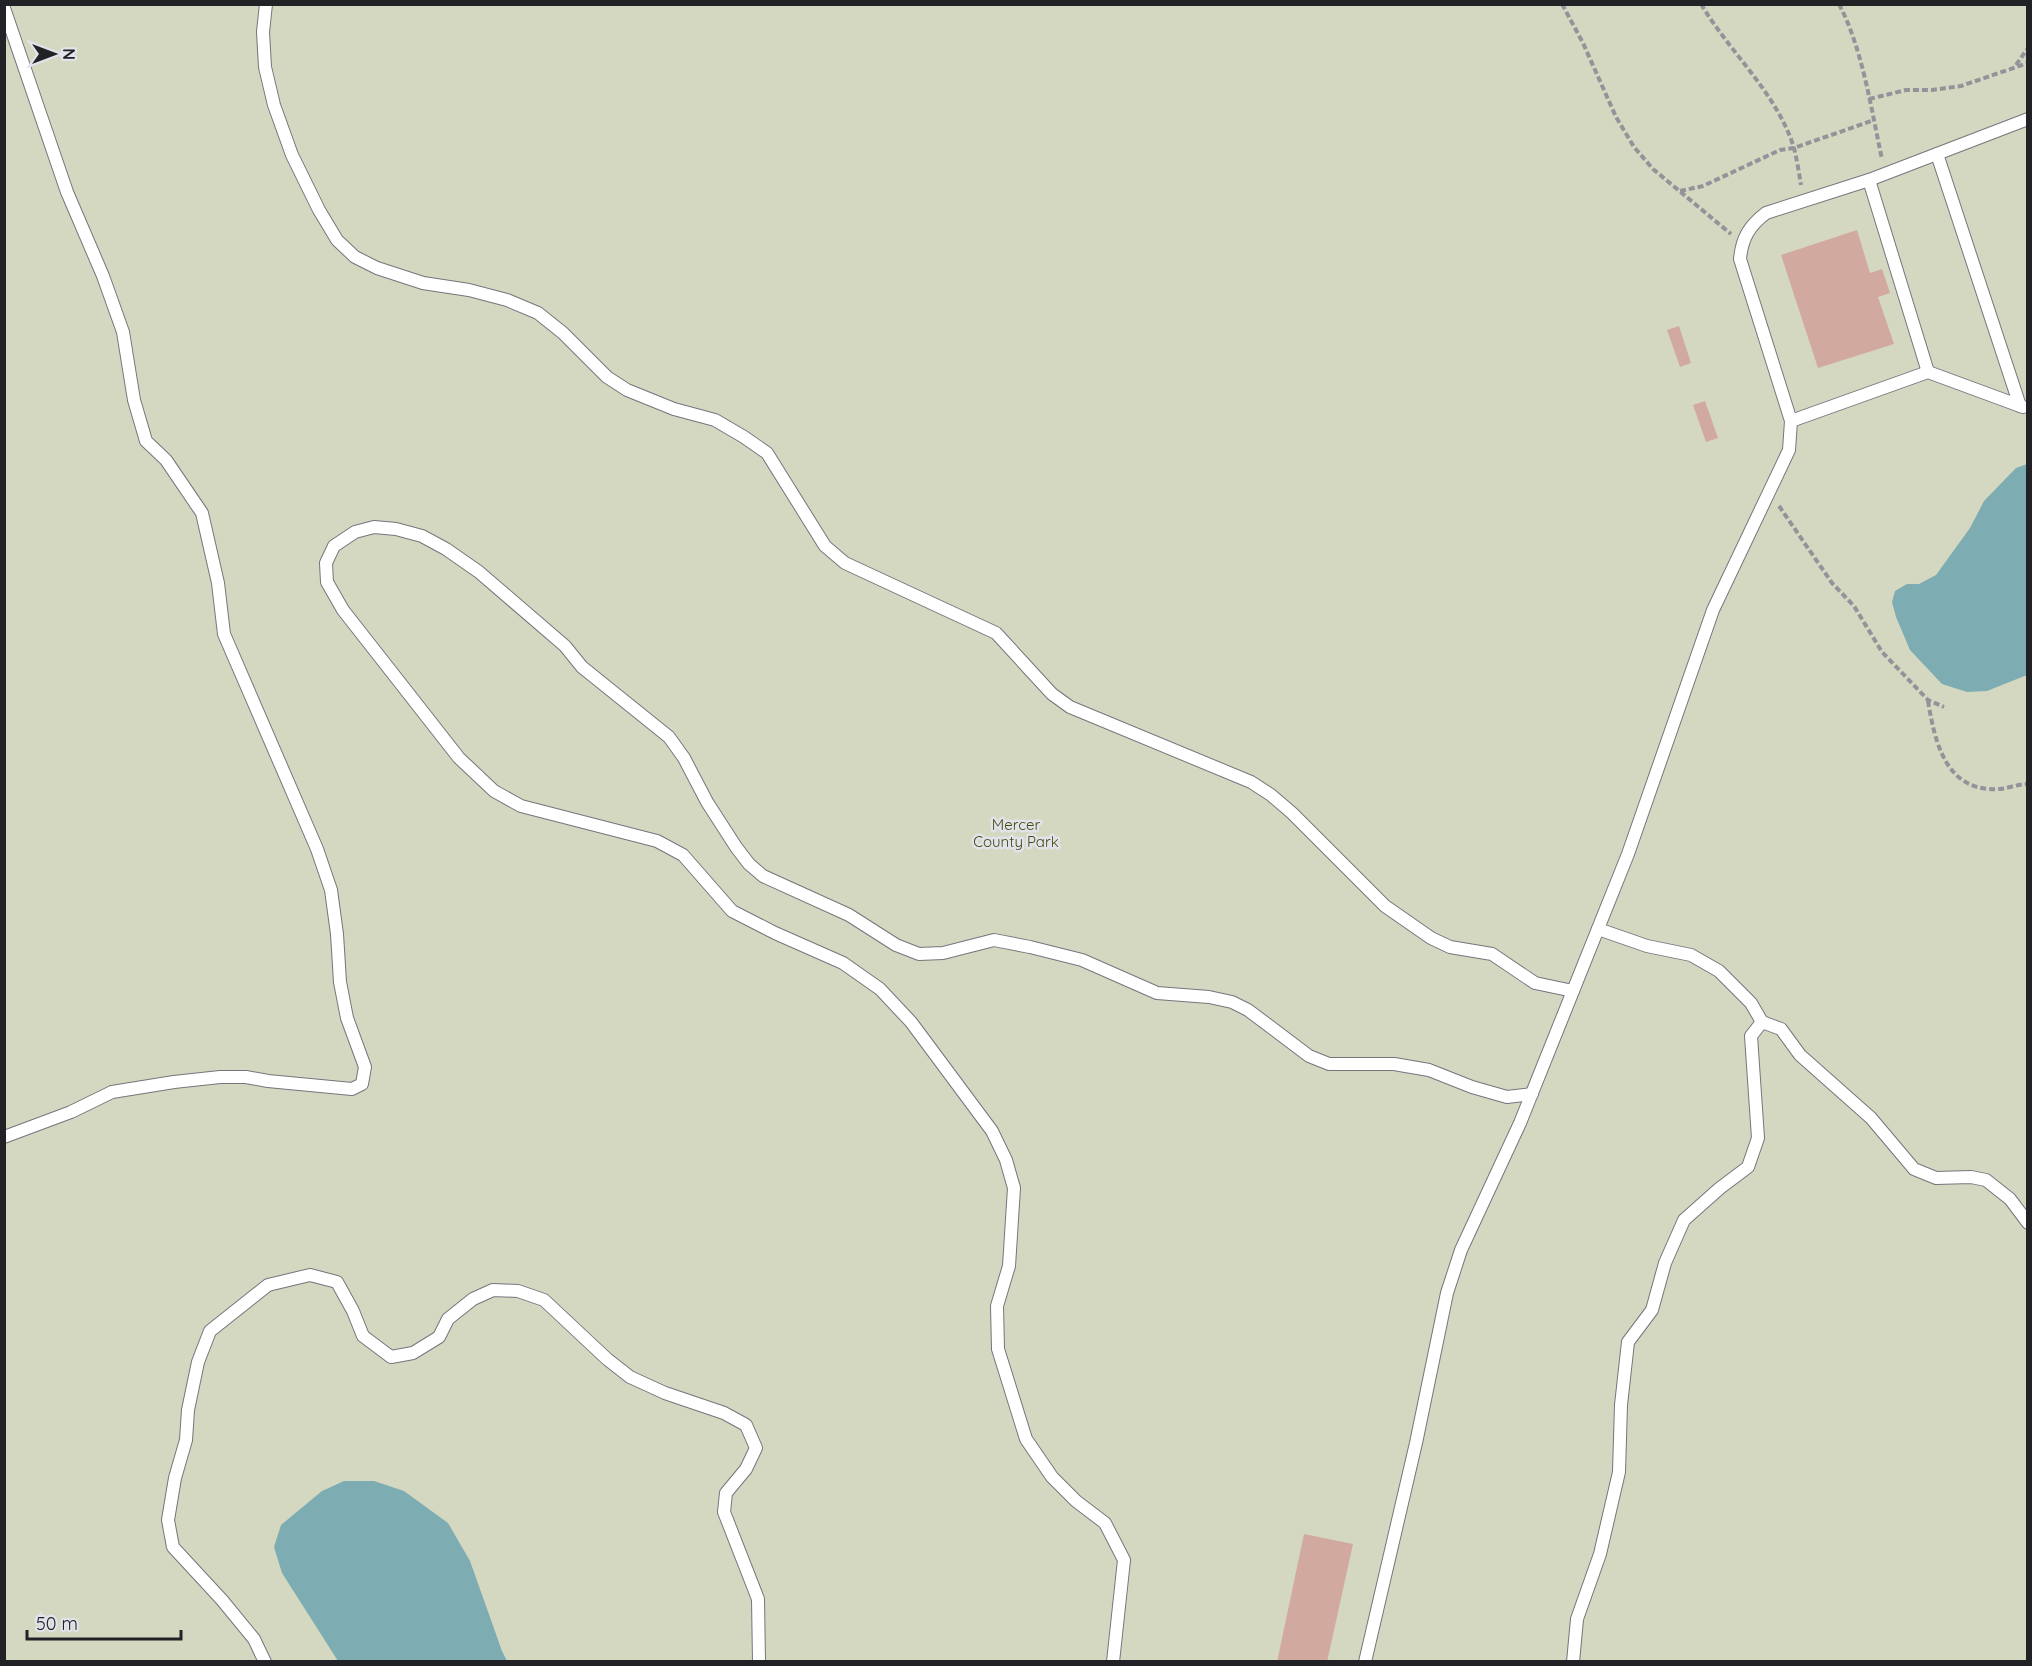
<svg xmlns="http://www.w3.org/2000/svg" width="2032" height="1666" viewBox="0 0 2032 1666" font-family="Quicksand,sans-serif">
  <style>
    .green { fill: #d5d8c0 }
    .water { fill: #7dacb2 }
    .building { fill: #d2a99e }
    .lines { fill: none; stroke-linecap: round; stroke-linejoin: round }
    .lane-casing { stroke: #73767c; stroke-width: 14 }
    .path { stroke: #92949a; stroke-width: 4; stroke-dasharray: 6 3; stroke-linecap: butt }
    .lane { stroke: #fff; stroke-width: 12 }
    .labels { text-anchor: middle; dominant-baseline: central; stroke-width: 5; stroke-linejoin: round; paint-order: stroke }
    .park-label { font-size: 15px; fill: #47490a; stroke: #e0e3eb }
  </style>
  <rect width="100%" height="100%" fill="#e0e3eb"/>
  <!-- green -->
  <polygon class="green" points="5,5 2027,5 2027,1661 5,1662"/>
  <!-- water -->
  <g class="water">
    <polygon points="2027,464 2027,675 1987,691 1967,692 1942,684 1910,650 1896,617 1892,602 1895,591 1907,584 1919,584 1936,575 1970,528 1984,501 2016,468"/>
    <polygon points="344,1481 374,1481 404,1491 448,1523 470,1561 502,1651 507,1661 338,1661 282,1573 274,1547 281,1525 322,1491"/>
  </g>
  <!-- building -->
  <g class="building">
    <polygon points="1857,230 1870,273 1882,269 1890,293 1878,297 1894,344 1818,368 1781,255"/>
    <polygon points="1679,326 1691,363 1680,367 1667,330"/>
    <polygon points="1705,401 1718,438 1706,442 1693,405"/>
    <polygon points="1304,1534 1353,1544 1327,1662 1277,1662"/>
  </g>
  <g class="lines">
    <defs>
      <g id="lane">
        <polyline points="266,4 263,32 265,67 274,105 292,155 319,210 337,240 355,257 377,268 423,283 469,290 507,300 538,313 563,333 607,377 627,390 674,409 715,420 744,437 767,453 825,546 845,563 996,633 1052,694 1070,707 1251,782 1271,795 1292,813 1385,906 1431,938 1450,947 1492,954 1535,983 1573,991"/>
        <polyline points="4,8 67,192 103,276 123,332 134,400 146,441 166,460 202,513 218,583 224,634 317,849 331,890 337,934 340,982 347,1018 365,1067 362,1084 352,1089 268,1081 246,1077 220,1077 174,1082 112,1092 71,1112 4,1137"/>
        <polyline points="1937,154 2020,406"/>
        <polyline points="1869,180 1928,372"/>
        <polyline points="1791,421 1928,372 2023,407"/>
        <polyline points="1762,1022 1781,1029 1800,1055 1871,1118 1914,1169 1936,1178 1971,1177 1986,1180 2010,1199 2028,1223"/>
        <polyline points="265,1662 254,1639 222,1600 173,1547 168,1520 175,1478 186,1440 188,1410 198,1362 210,1331 268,1285 310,1275 337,1282 353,1311 363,1336 391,1357 413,1353 439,1337 448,1319 473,1299 493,1290 518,1291 544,1300 607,1359 630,1377 665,1393 724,1413 746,1425 756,1448 746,1469 726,1493 724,1512 758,1599 759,1662"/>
        <polyline points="1113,1662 1124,1560 1105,1523 1076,1501 1052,1477 1026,1439 998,1349 997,1306 1009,1266 1014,1188 1006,1160 992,1131 911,1022 880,989 843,963 775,933 732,911 683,855 657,841 521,806 494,791 459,758 343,610 327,582 326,563 334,546 355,532 374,527 396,529 422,536 446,549 479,572 565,646 582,667 669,737 684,758 707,802 736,847 749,864 763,876 849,915 896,945 919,954 943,953 994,940 1030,947 1082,960 1157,993 1209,997 1232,1002 1248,1010 1309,1056 1329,1064 1394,1064 1429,1070 1472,1087 1507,1097 1532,1094"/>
        <path d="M1365,1662L1416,1443L1447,1293L1461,1250L1520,1123L1628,854L1713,610L1789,450L1791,421L1740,259C1742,238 1749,226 1766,213L1869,180L2028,119"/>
        <polyline points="1573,1662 1577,1619 1600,1554 1619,1472 1621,1405 1628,1342 1652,1310 1665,1263 1684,1220 1720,1188 1748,1167 1758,1138 1751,1036 1762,1022 1751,1003 1719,971 1691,955 1647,946 1598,929"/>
      </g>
    </defs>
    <!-- lane casing -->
    <use href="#lane" class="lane-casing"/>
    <!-- path -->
    <g class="path">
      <polyline points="1562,4 1583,43 1616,117 1634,147 1653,169 1731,234"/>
      <path d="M1701,4C1730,53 1777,93 1794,148C1797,160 1799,173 1801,185"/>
      <path d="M1839,4C1863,50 1871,109 1882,159"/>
      <polyline points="2016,65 2028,48"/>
      <polyline points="1869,99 1906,90 1932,90 1961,86 2028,63"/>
      <polyline points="1680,191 1703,186 1780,150 1794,148 1874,120"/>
      <polyline points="1779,506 1832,583 1854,606 1882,652 1928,700 1944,707"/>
      <path d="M1928,701C1935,743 1946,793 2000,789C2009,788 2018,784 2028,784"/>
    </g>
    <!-- lane -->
    <use href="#lane" class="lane"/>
  </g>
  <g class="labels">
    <!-- park labels -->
    <g class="park-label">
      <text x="1016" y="824">Mercer<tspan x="1016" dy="17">County Park</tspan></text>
    </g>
  </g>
  <!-- border -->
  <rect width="2032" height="1666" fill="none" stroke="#212225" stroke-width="12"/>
  <!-- north arrow -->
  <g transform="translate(54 54) rotate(90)" stroke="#e0e3eb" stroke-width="4.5" paint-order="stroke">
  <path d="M0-4.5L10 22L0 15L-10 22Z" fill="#212225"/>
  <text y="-9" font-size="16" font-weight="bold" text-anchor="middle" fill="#212225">N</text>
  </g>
  <!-- scale -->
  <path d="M27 1630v9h154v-9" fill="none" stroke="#212225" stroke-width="3"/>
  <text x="36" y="1630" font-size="18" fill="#212225" stroke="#e0e3eb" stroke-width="4.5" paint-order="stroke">50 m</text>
</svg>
